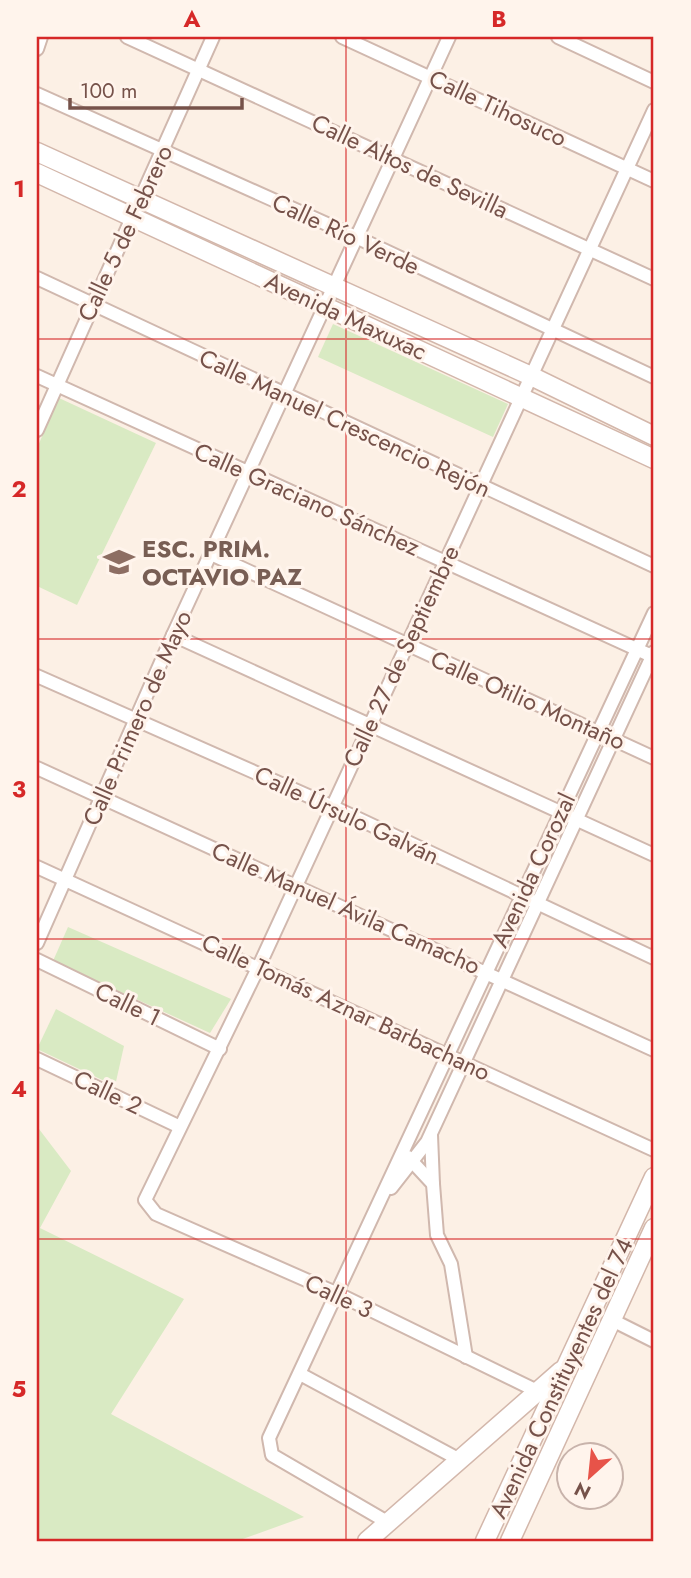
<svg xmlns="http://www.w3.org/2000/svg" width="691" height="1578" viewBox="0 0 691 1578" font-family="Jost,sans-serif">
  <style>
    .green { fill: #d9eac3 }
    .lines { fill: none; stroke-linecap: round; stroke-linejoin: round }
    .street-casing { stroke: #d0b8ae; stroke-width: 16 }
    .secondary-casing { stroke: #d3b7ab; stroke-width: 21 }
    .street { stroke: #fff; stroke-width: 12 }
    .secondary { stroke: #fff; stroke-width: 18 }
    .grid { fill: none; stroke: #d62828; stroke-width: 2; stroke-opacity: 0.55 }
    .labels { text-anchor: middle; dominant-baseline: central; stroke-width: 6; stroke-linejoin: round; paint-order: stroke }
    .street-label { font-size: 24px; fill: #76524a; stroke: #fff4ec }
    .education-label { font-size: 24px; font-weight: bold; fill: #785e54; stroke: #fff4ec; text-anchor: start }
    .neatline { fill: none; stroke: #d62828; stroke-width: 2.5 }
    .grid-label { font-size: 23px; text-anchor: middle; font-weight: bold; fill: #d62828 }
  </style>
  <rect width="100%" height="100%" fill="#fcf0e5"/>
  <!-- green -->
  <g class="green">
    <polygon points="333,324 508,404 493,437 318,357"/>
    <polygon points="59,398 156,443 77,605 37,586 37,448"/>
    <polygon points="68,927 231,999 210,1033 53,961"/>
    <polygon points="56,1009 124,1046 115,1086 37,1049"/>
    <polygon points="39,1129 71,1171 40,1228 184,1299 111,1414 304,1517 237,1541 37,1541 37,1131"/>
  </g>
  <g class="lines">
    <defs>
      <g id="street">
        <polyline points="127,37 654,279"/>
        <polyline points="342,37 654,181"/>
        <polyline points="558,37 654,82"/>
        <polyline points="37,49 41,37"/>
        <polyline points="37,94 358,238 654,377"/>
        <polyline points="37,278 654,566"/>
        <polyline points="37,376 654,657"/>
        <polyline points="37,430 213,37"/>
        <polyline points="211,554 654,758"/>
        <polyline points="173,635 654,855"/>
        <polyline points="37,676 331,806 654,958"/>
        <polyline points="37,768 654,1050"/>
        <polyline points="37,867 654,1150"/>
        <polyline points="37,943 173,635 449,37"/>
        <polyline points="37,960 220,1049"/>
        <polyline points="37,1059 178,1126"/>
        <polyline points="431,1135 433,1184"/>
        <polyline points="408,1157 433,1184 437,1235 451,1264 466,1357"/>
        <polyline points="391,1188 427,1142 654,652"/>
        <polyline points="612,1320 654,1341"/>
        <polyline points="300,1374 460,1460"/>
        <polyline points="537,1391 338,1294 156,1214 145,1200 259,966 654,110"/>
        <polyline points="387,1522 272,1455 269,1438 654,613"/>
      </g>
      <g id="secondary">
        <polyline points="37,152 531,376 654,436"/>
        <polyline points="37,173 654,459"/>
        <polyline points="367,1541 561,1371"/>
        <polyline points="485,1541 654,1177"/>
        <polyline points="510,1541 654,1228"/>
      </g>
    </defs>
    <!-- street casing -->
    <use href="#street" class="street-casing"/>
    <!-- secondary casing -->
    <use href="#secondary" class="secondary-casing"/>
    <!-- street -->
    <use href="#street" class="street"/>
    <!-- secondary -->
    <use href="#secondary" class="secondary"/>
  </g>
  <!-- grid -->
  <path class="grid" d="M346,37V1541M37,339H654M37,639H654M37,939H654M37,1239H654"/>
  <!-- icons -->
  <defs>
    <symbol id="school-bare" viewBox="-9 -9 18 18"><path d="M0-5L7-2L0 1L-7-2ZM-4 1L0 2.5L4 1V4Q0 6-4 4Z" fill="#8d6e63" stroke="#fff4ec" stroke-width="2.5" paint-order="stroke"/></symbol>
  </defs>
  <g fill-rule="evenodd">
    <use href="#school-bare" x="97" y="540" width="44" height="44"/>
  </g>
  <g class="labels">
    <!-- street labels -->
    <g class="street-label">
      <text transform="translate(498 108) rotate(25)">Calle Tihosuco</text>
      <text transform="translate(410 166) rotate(25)">Calle Altos de Sevilla</text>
      <text transform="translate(125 233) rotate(-65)">Calle 5 de Febrero</text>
      <text transform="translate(346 234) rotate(25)">Calle Río Verde</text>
      <text transform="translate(346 316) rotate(25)">Avenida Maxuxac</text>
      <text transform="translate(345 423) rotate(25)">Calle Manuel Crescencio Rejón</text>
      <text transform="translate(307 499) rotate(24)">Calle Graciano Sánchez</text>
      <text transform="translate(401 656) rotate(-65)">Calle 27 de Septiembre</text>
      <text transform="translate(528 700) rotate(24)">Calle Otilio Montaño</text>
      <text transform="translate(137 718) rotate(-66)">Calle Primero de Mayo</text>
      <text transform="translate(347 815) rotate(25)">Calle Úrsulo Galván</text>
      <text transform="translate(533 870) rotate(-65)">Avenida Corozal</text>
      <text transform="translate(346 908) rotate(24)">Calle Manuel Ávila Camacho</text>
      <text transform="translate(128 1004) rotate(26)">Calle 1</text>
      <text transform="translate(346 1007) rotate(25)">Calle Tomás Aznar Barbachano</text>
      <text transform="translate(108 1092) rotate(25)">Calle 2</text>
      <text transform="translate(339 1296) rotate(25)">Calle 3</text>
      <text transform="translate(561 1378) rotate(-65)">Avenida Constituyentes del 74</text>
    </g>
    <!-- education labels -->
    <g class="education-label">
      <text x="142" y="548">ESC. PRIM.<tspan x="142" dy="28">OCTAVIO PAZ</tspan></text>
    </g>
  </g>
  <!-- border -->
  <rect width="691" height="1578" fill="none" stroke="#fff4ec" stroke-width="77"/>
  <!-- north arrow -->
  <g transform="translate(590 1476) rotate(207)"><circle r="33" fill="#fff4ec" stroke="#c8b3ab" stroke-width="2"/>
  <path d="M0-5L12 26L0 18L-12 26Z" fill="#e75349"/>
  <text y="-10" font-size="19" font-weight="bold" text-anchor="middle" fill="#76524a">N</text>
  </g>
  <!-- scale -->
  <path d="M70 98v10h172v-10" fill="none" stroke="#76524a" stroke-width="3.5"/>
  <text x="80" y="98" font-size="21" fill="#76524a" stroke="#fff4ec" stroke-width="5" paint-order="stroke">100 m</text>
  <rect x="38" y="38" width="614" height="1502" class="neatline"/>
  <g class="grid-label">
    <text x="192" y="27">A</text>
    <text x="499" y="27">B</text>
    <text x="19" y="197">1</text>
    <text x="19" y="497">2</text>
    <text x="19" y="797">3</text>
    <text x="19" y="1097">4</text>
    <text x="19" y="1397">5</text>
  </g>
</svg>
